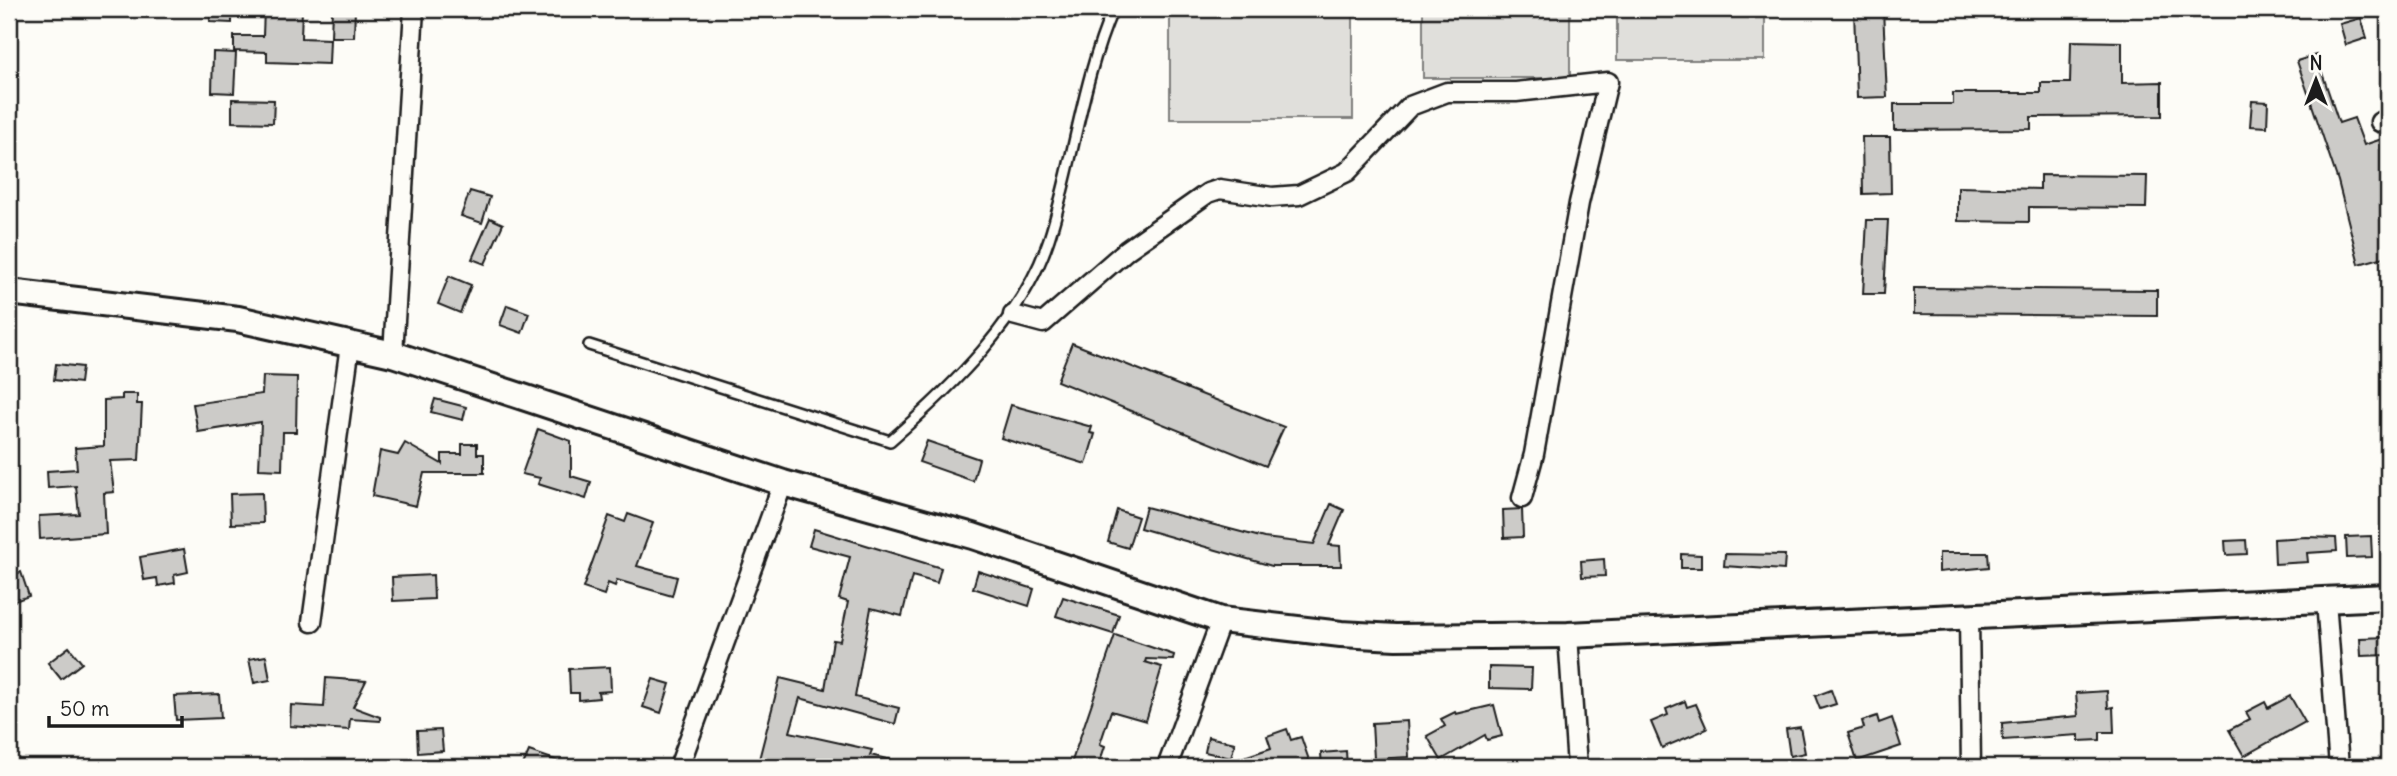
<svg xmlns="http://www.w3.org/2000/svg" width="2397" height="776" viewBox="0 0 2397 776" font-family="Delius,sans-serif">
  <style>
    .green { fill: #e0dfdb; stroke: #7e7e7c; stroke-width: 2 }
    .building { fill: #cccbc8; stroke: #1c1c1c; stroke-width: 2 }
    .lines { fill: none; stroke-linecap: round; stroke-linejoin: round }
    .lane-casing { stroke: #1c1c1c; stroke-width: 14 }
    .street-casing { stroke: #1c1c1c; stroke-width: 23 }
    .secondary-casing { stroke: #1c1c1c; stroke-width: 30 }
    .lane { stroke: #fdfcf7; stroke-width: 9 }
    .street { stroke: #fdfcf7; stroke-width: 18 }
    .secondary { stroke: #fdfcf7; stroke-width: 24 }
  </style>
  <rect width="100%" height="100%" fill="#fdfcf7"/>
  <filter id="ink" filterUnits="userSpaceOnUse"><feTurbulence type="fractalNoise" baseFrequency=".0143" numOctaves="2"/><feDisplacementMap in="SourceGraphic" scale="14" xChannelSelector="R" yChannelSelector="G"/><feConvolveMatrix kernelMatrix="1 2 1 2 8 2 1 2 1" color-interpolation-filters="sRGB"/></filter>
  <g filter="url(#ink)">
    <!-- green -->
    <g class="green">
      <rect x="1170" y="9" width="183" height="110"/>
      <rect x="1423" y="9" width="147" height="69"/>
      <rect x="1617" y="9" width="148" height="51"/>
    </g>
    <!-- building -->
    <g class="building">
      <polygon points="210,9 232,9 232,23 210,22"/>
      <polygon points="264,9 302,9 301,38 330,39 329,64 267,62 267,52 234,51 234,36 263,36"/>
      <polygon points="332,9 355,9 354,37 331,37"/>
      <polygon points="1883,9 1887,97 1857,98 1854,10"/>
      <polygon points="2361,18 2367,38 2346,45 2340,24"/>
      <polygon points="2071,41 2122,42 2122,83 2162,82 2162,116 2031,117 2031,129 1894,130 1894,104 1953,104 1953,93 2041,93 2041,83 2070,83"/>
      <polygon points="213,52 236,53 234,93 212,92"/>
      <polygon points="2316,55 2339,123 2354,118 2364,145 2388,137 2388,256 2359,264 2338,181 2297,61"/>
      <polygon points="232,99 274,100 273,123 232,122"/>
      <polygon points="2252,101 2268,102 2267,127 2250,126"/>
      <polygon points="1862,137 1890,137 1891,193 1863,194"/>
      <polygon points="2040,175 2147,176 2146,208 2029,207 2029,222 1958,221 1958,187 2040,189"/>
      <polygon points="470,191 490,197 482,223 461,216"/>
      <polygon points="490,218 503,224 485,264 472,259"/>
      <polygon points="1867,220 1888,220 1884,294 1863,294"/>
      <polygon points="449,276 471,285 460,313 438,304"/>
      <polygon points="1914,288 2157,290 2157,316 1914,314"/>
      <polygon points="507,305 529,313 522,333 500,325"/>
      <polygon points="1072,343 1284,427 1266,466 1057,381"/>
      <polygon points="56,364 82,367 80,383 54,380"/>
      <polygon points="263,376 297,377 296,432 283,432 282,470 259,469 261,422 198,432 193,404 262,394"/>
      <polygon points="122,394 137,394 137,404 142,404 139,460 110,461 114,492 104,493 106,534 40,539 39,516 79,514 76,486 48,488 47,471 77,469 75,448 104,446 104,400 122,399"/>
      <polygon points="435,399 466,407 463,420 431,412"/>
      <polygon points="1011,405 1092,427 1090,433 1095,434 1086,464 1001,438"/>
      <polygon points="538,429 571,441 571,476 591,482 586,499 538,484 540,478 522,474"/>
      <polygon points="927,441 979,459 973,481 919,462"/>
      <polygon points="405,443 442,464 442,454 462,454 462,444 477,444 477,454 484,454 484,473 424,473 416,506 372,496 380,451 398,455"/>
      <polygon points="262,493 263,523 231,524 230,494"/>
      <polygon points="1331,504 1344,510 1329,545 1340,546 1341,566 1272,566 1140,528 1146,507 1264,538 1314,544"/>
      <polygon points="1522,509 1523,537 1504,538 1503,510"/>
      <polygon points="1117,510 1138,517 1128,548 1108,542"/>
      <polygon points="628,514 653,523 637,566 677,577 672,596 617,580 615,586 608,583 604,595 583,588 609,516 625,522"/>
      <polygon points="814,529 941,568 937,583 912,576 902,616 871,608 855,697 899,708 895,724 800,698 790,732 872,750 870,755 900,762 900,767 757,767 780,678 825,689 833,640 840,641 848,602 839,599 850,557 809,546"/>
      <polygon points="2371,536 2372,557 2347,558 2346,537"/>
      <polygon points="2306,537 2336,538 2337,551 2307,553 2308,562 2275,564 2274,539"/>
      <polygon points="2246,540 2247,554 2226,555 2225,541"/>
      <polygon points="184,549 188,572 174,575 175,583 158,586 157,578 144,580 140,557"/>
      <polygon points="1939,553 1988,553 1989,567 1939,572"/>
      <polygon points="1681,554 1701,555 1701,568 1681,568"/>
      <polygon points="1725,554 1785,555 1784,570 1724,566"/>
      <polygon points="1604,559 1605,576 1582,577 1581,561"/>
      <polygon points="978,571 1034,589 1029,606 973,588"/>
      <polygon points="21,572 29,596 9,603 9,576"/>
      <polygon points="433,575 434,599 393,601 392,577"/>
      <polygon points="1063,597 1119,615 1113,634 1056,616"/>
      <polygon points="1115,635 1174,655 1173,660 1146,659 1145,662 1162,667 1146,721 1111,711 1100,744 1105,746 1098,767 1070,767"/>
      <polygon points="2388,637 2388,655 2361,656 2360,638"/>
      <polygon points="69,647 82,663 61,679 48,663"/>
      <polygon points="266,656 270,680 254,683 249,659"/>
      <polygon points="610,667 611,691 598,692 599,698 579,700 579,693 570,693 569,669"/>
      <polygon points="1489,667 1532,668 1531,689 1489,688"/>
      <polygon points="326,678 366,681 353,707 380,717 380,721 350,719 349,730 290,726 291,705 324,707"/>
      <polygon points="653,679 670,684 661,713 643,707"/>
      <polygon points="1831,690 1836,704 1820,709 1815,696"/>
      <polygon points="2107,691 2108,708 2113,707 2114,732 2100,732 2100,740 2079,741 2079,735 2003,740 2002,723 2078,716 2076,693"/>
      <polygon points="219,694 221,718 176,720 174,696"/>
      <polygon points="2290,696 2305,722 2244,756 2229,730 2250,719 2246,712 2265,702 2268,708"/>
      <polygon points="1685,701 1687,707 1696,704 1707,729 1662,748 1651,722 1668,715 1666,709"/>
      <polygon points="1494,705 1502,736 1487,740 1485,735 1441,760 1427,736 1445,726 1441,719 1455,712 1456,714"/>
      <polygon points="1877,716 1879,723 1892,718 1901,746 1857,761 1848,733 1864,728 1862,721"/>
      <polygon points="1407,721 1409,757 1374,759 1372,723"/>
      <polygon points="1800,727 1805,753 1790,756 1786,729"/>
      <polygon points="1287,729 1291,740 1301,737 1309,760 1288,767 1220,767 1220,765 1271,748 1267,736"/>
      <polygon points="441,730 443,751 418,753 417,731"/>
      <polygon points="1208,737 1235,743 1231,758 1205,752"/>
      <polygon points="529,751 570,765 569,767 522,767"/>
      <polygon points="1346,751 1347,767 1322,767 1321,753"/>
    </g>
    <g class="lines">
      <defs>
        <path id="lane" d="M589,345L890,441C952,387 1023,319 1049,239C1073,165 1082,80 1113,9"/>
        <g id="street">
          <polyline points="2380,122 2388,122"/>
          <polyline points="1013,315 1043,323 1127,250 1208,193 1220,189 1272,197 1299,195 1347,172 1410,106 1447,92 1516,92 1608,82 1579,203 1534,454 1522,498"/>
          <polyline points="393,354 414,9"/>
          <polyline points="2326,601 2339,767"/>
          <polyline points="1969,616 1971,767"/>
          <polyline points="312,622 350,345"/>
          <polyline points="1568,635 1577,767"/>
          <polyline points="679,767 783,483"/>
          <polyline points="1167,767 1221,620"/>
        </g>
        <polyline id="secondary" points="9,292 238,319 393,354 783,483 973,536 1221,620 1341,634 1396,637 1568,635 2388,597"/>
      </defs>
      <!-- lane casing -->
      <use href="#lane" class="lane-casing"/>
      <!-- street casing -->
      <use href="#street" class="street-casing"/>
      <!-- secondary casing -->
      <use href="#secondary" class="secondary-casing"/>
      <!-- lane -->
      <use href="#lane" class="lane"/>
      <!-- street -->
      <use href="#street" class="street"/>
      <!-- secondary -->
      <use href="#secondary" class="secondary"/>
    </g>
  </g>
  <!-- margin -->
  <rect width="2397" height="776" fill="none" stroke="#fdfcf7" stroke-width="35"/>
  <rect x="18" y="18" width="2362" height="741" fill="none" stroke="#1c1c1c" stroke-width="2.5" filter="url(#ink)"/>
  <!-- north arrow -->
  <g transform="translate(2316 80)" stroke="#fdfcf7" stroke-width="5" paint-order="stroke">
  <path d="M0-5L12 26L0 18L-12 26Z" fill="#1c1c1c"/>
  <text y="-10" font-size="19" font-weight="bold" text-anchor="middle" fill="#1c1c1c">N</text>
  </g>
  <!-- scale -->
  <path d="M49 716v10h133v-10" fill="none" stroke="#1c1c1c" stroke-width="3.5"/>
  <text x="60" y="716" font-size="21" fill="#1c1c1c" stroke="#fdfcf7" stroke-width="5" paint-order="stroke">50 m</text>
</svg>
